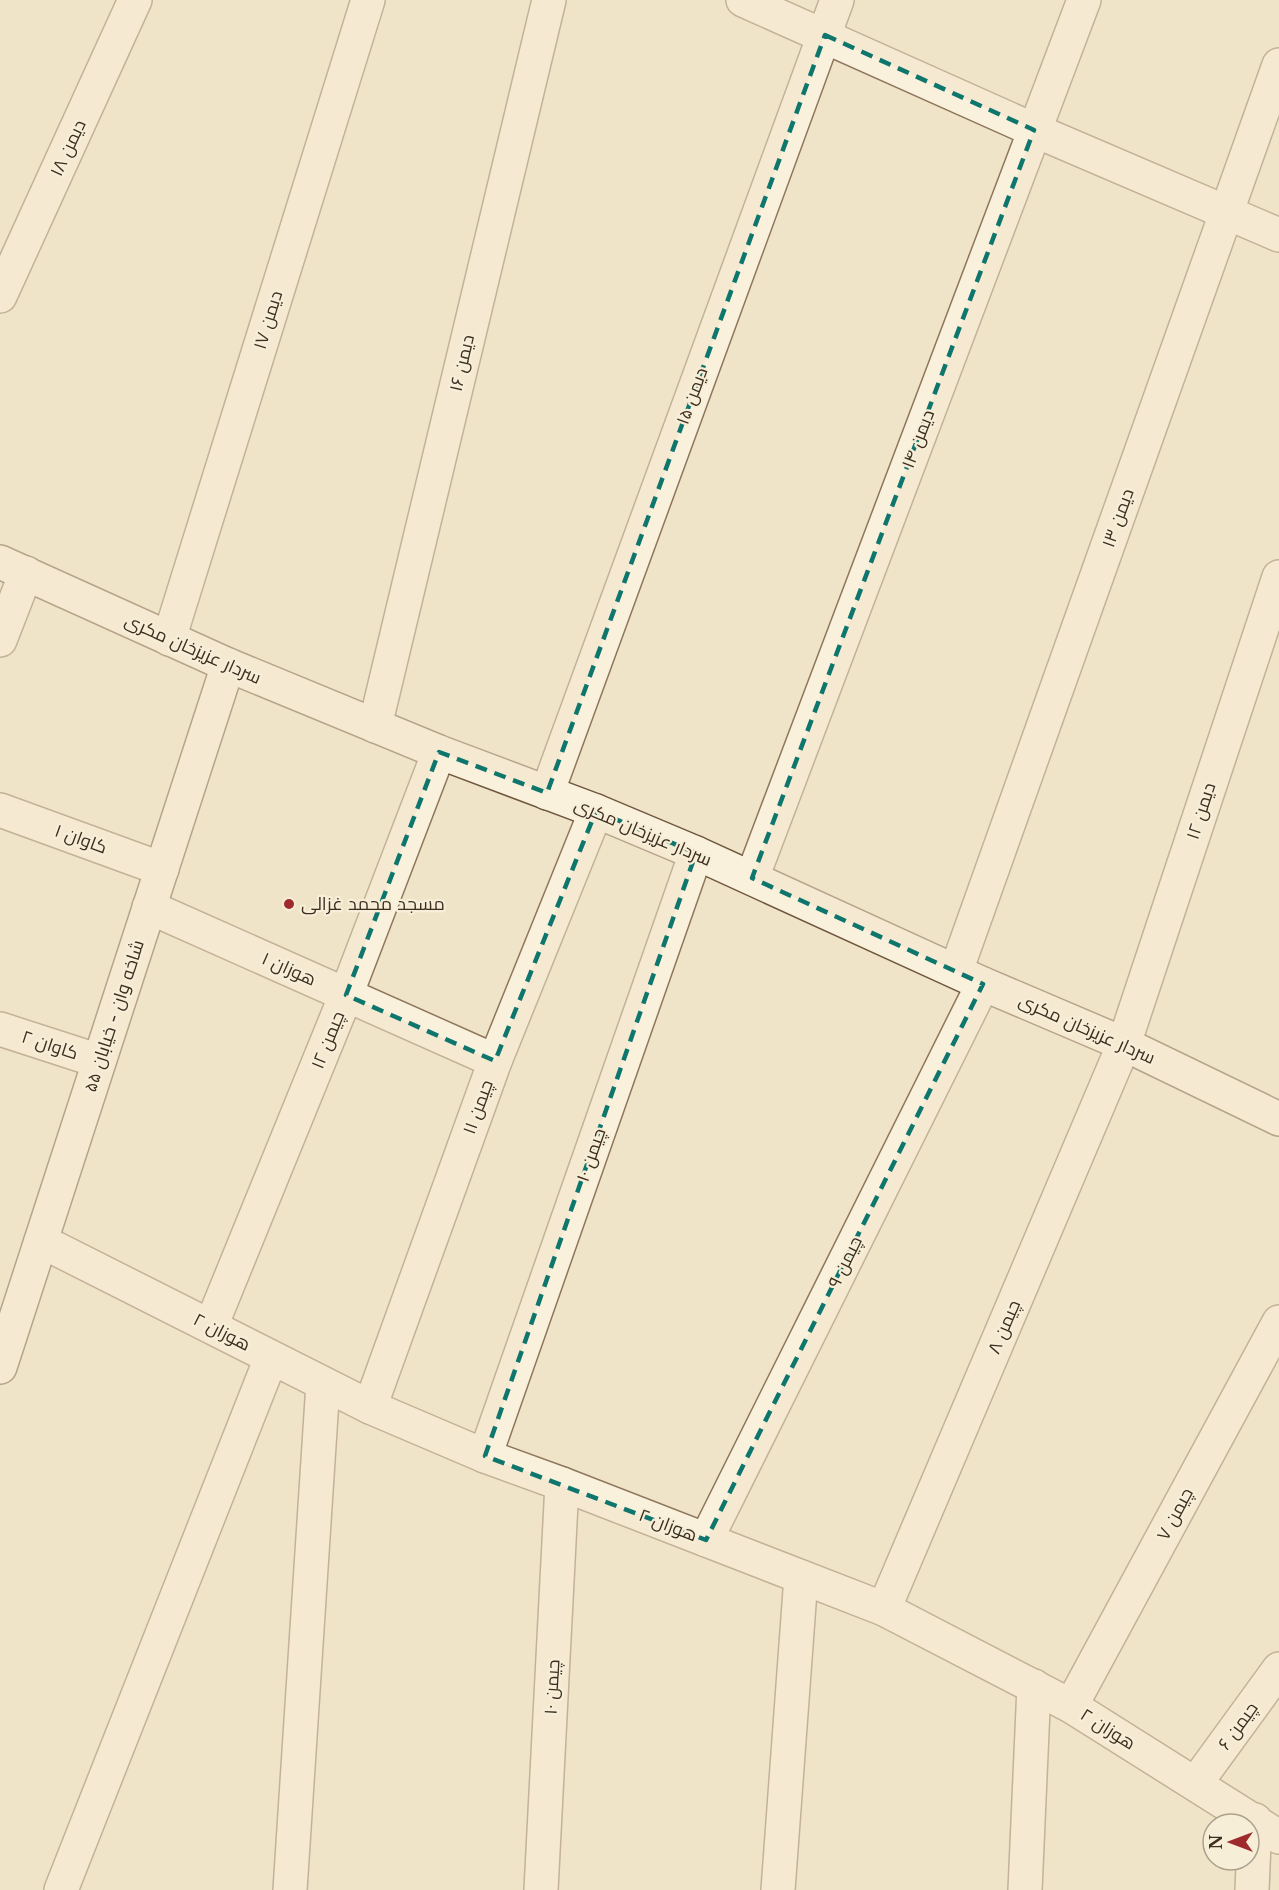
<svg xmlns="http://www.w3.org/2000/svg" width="1279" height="1890" viewBox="0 0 1279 1890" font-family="'Libre Baskerville',Cairo,serif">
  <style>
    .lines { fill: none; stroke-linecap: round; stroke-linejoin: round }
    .street-casing { stroke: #8d765c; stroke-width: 36 }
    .secondary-casing { stroke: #6f573f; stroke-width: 36 }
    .street { stroke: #faf1dc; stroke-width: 33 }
    .secondary { stroke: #faf1dc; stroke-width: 33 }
    .marked { fill: none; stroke: #0f766e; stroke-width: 4.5; stroke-dasharray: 12 8; stroke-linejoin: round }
    .poi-dot { fill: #9e2a2b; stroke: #f7eed8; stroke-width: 2 }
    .labels { text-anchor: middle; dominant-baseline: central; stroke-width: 4.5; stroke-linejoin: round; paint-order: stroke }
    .street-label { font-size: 18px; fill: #3d2e20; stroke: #f7eed8 }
    .poi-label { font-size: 18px; fill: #3d2e20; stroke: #f7eed8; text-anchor: start }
  </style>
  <rect width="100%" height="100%" fill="#f0e4c8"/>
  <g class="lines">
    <defs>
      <g id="street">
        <polyline points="743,0 1034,130 1279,235"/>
        <polyline points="0,296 135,0"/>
        <polyline points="169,639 368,0"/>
        <polyline points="0,640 26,573"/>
        <polyline points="375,726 549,0"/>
        <polyline points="547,793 837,0"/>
        <polyline points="0,810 162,869"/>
        <polyline points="752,878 1084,0"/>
        <polyline points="149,907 495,1061"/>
        <polyline points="956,971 1279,65"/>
        <polyline points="0,1029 99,1061"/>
        <polyline points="41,1241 370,1407 485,1456 562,1484 884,1609 1071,1706 1279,1837"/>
        <polyline points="211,1326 346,995 439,752"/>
        <polyline points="370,1407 495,1061 596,811"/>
        <polyline points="485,1456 696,853"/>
        <polyline points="706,1540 983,984"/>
        <polyline points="884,1609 1124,1044 1279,577"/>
        <polyline points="1071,1706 1279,1322"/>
        <polyline points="1196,1783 1279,1669"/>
        <polyline points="61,1890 271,1358"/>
        <polyline points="290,1890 323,1384"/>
        <polyline points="541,1890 562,1484"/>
        <polyline points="778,1890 801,1577"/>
        <polyline points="1025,1890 1034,1686"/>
        <polyline points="1252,1890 1255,1820"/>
      </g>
      <g id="secondary">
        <polyline points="0,562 228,665 439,752 596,811 696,853 983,984 1124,1044 1279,1119"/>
        <polyline points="0,1367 228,665"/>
      </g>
    </defs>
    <!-- street casing -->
    <use href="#street" class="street-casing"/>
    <!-- secondary casing -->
    <use href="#secondary" class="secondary-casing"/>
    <!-- street -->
    <use href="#street" class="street"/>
    <!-- secondary -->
    <use href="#secondary" class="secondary"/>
  </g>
  <!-- marked area -->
  <path d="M0 0H1279V1890H0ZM825,35L1034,130L752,878L983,984L706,1540L485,1456L696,853L596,811L495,1061L346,995L439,752L547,793Z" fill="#f0e4c8" fill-opacity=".55" fill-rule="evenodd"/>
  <path class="marked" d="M825,35L1034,130L752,878L983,984L706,1540L485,1456L696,853L596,811L495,1061L346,995L439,752L547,793Z"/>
  <!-- markers -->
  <circle class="poi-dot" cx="289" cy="904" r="6"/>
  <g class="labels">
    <!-- street labels -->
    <g class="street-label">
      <text transform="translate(68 148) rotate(-65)">دیمن ۱۸</text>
      <text transform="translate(268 320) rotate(-73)">دیمن ۱۷</text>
      <text transform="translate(462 363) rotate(-77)">دیمن ۱۶</text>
      <text transform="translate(692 396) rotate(-70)">دیمن ۱۵</text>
      <text transform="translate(918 439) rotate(-69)">دیمن ۱۴</text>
      <text transform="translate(1118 518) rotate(-70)">دیمن ۱۳</text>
      <text transform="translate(193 649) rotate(24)">سردار عزیزخان مکری</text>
      <text transform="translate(1201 811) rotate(-72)">دیمن ۱۲</text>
      <text transform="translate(643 832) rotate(23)">سردار عزیزخان مکری</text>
      <text transform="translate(81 839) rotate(20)">کاوان ۱</text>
      <text transform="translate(289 969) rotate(24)">هوزان ۱</text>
      <text transform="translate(114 1016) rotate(-72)">شاخه وان - خیابان ۵۵</text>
      <text transform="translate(1087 1029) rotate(24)">سردار عزیزخان مکری</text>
      <text transform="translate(328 1040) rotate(-68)">چیمن ۱۲</text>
      <text transform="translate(50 1045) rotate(18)">کاوان ۲</text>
      <text transform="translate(478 1107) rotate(-70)">چیمن ۱۱</text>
      <text transform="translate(591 1155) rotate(-71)">چیمن ۱۰</text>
      <text transform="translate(845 1262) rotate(-64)">چیمن ۹</text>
      <text transform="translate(1004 1327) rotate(-67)">چیمن ۸</text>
      <text transform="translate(222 1332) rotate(27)">هوزان ۲</text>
      <text transform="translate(1175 1514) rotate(-62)">چیمن ۷</text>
      <text transform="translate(668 1525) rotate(21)">هوزان ۲</text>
      <text transform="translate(552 1687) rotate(-87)">چیمن ۱۰</text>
      <text transform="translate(1238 1726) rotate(-54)">چیمن ۶</text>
      <text transform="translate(1108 1729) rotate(32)">هوزان ۲</text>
    </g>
    <!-- poi labels -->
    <g class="poi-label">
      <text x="301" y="904">مسجد محمد غزالی</text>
    </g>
  </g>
  <!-- north arrow -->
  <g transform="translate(1231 1842) rotate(270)"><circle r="28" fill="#f7eed8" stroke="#ada18e" stroke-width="1.5"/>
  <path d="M0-4.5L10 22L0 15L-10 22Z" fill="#9e2a2b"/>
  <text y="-9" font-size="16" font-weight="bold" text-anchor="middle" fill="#3d2e20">N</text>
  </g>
</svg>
